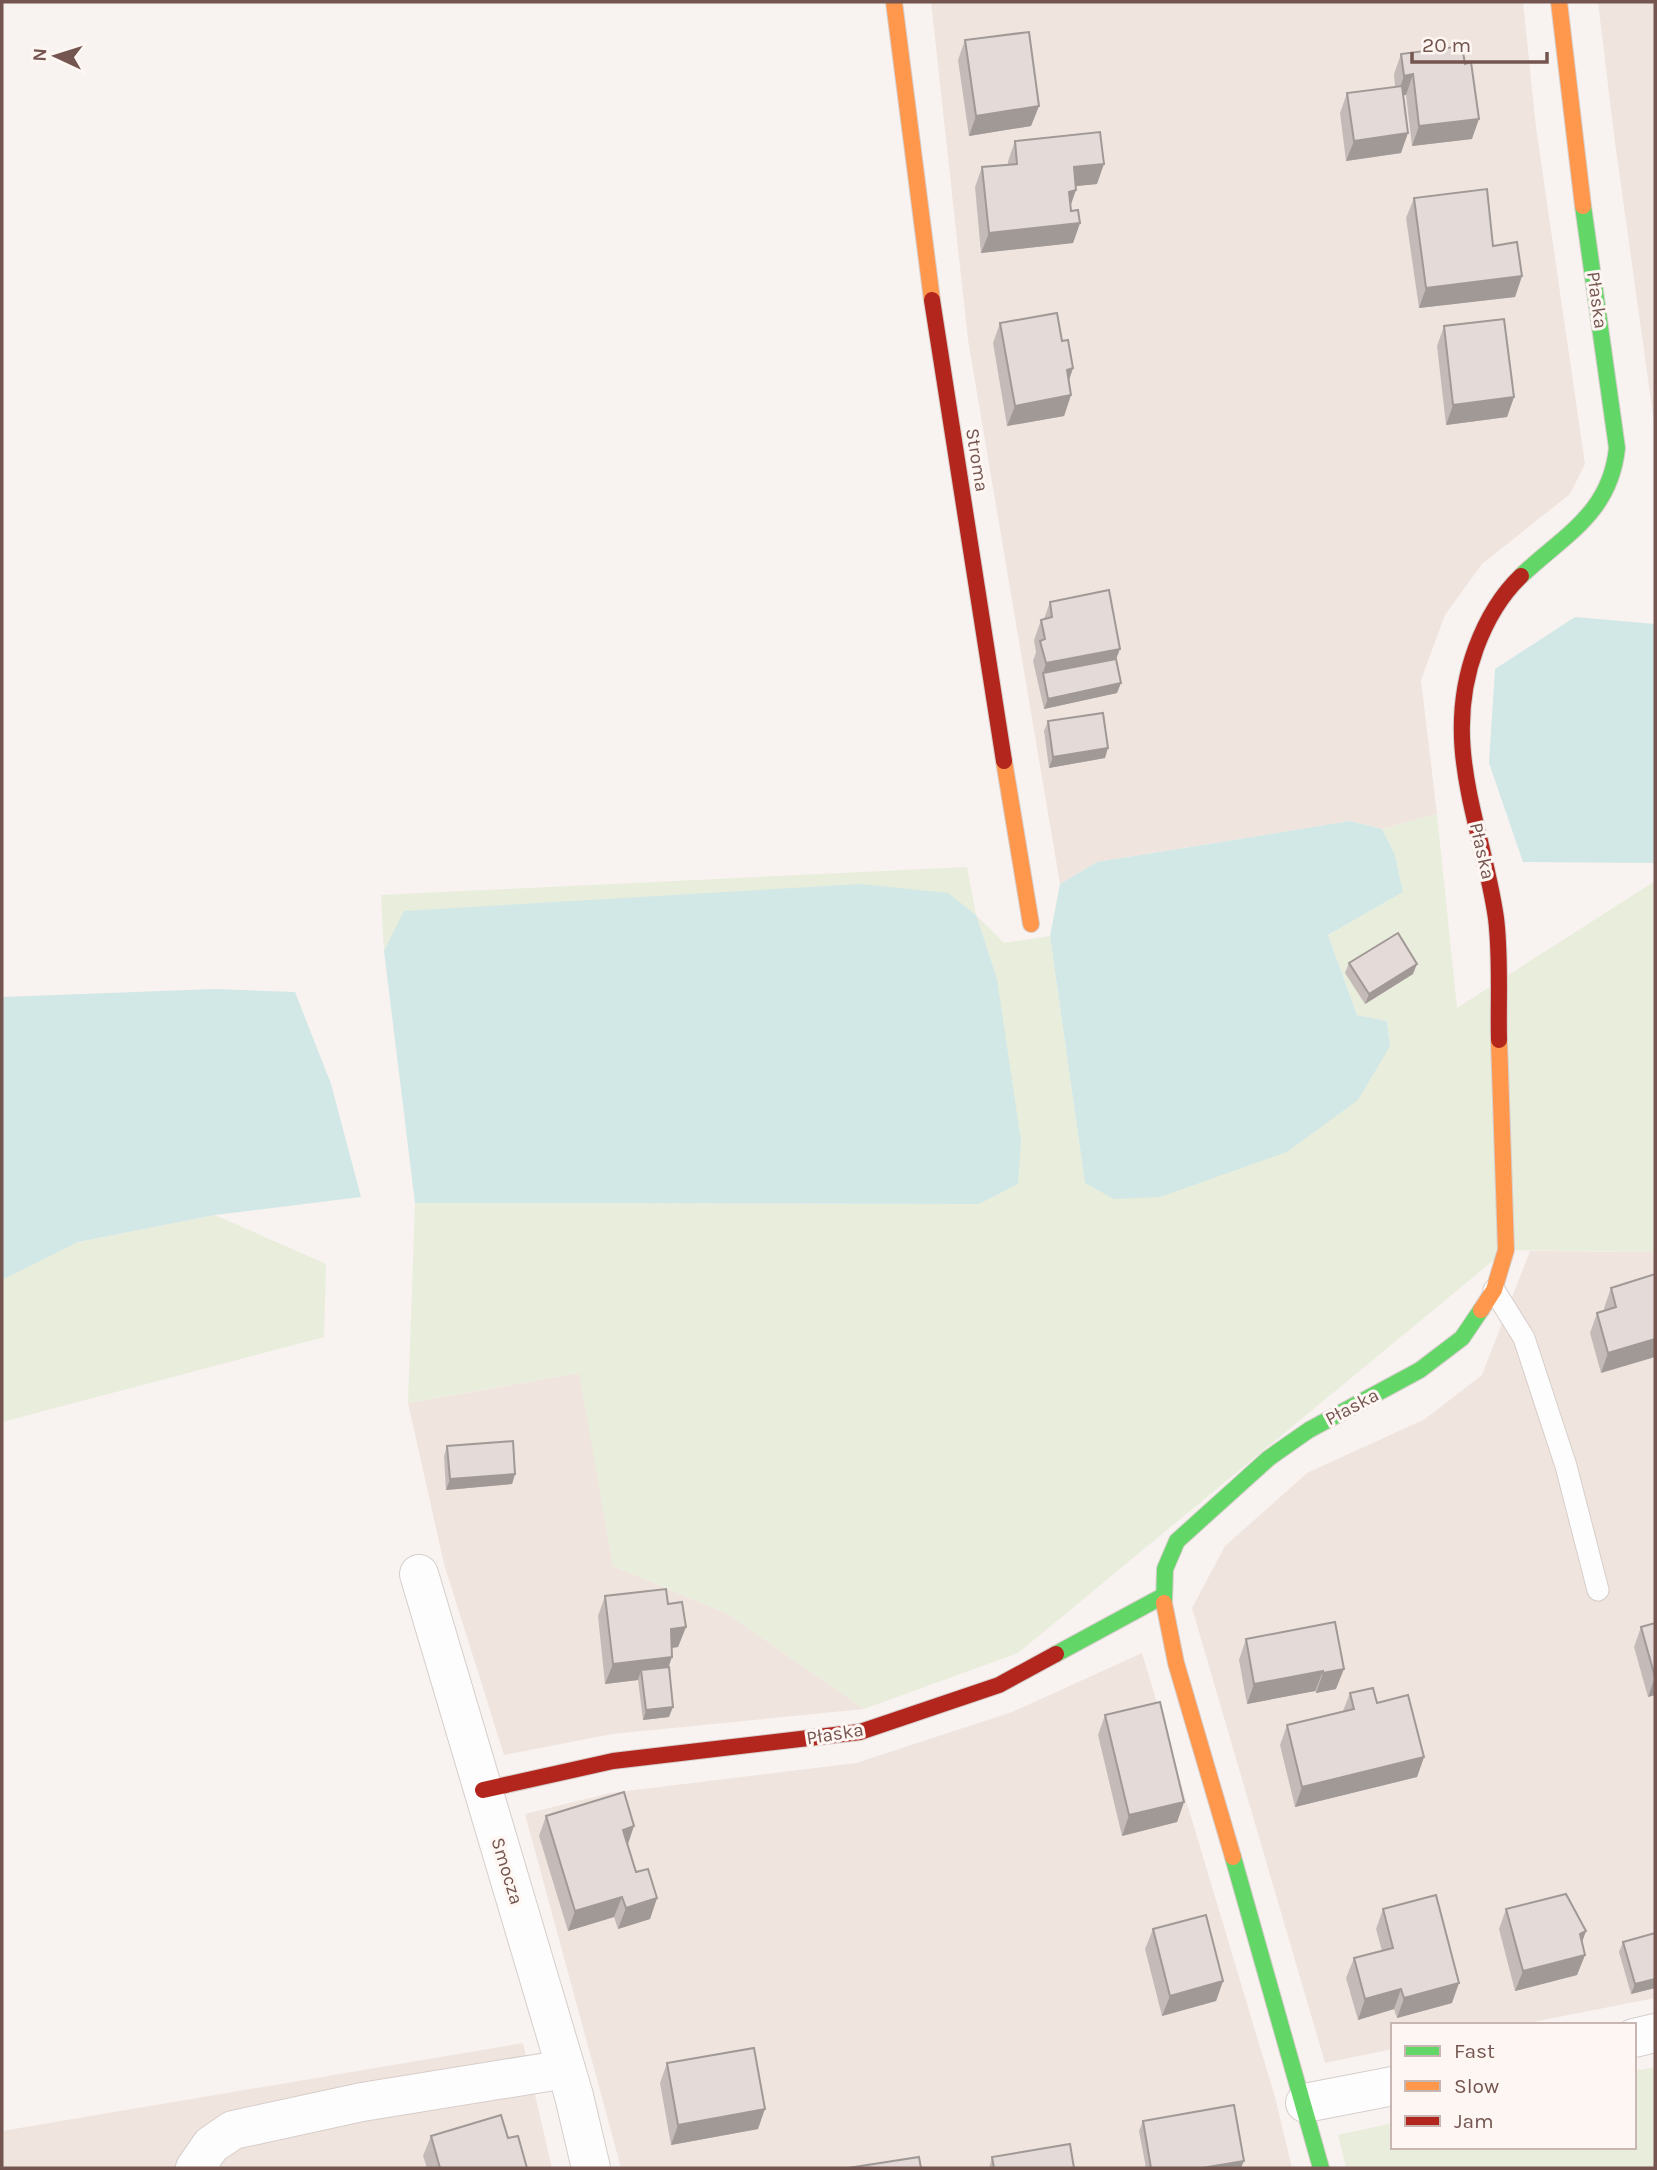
<svg xmlns="http://www.w3.org/2000/svg" width="1657" height="2170" viewBox="0 0 1657 2170" font-family="Karla,sans-serif">
  <style>
    .residential { fill: #f0e4de }
    .green { fill: #e9eddc }
    .water { fill: #d2e8e6 }
    .lines { fill: none; stroke-linecap: round; stroke-linejoin: round }
    .lane-casing { stroke: #d6cecb; stroke-width: 23 }
    .street-casing { stroke: #d6cecb; stroke-width: 40 }
    .fast-casing { stroke: #d7cecb; stroke-width: 18 }
    .slow-casing { stroke: #d7cecb; stroke-width: 18 }
    .jam-casing { stroke: #d7cecb; stroke-width: 18 }
    .lane { stroke: #fefdfd; stroke-width: 21 }
    .street { stroke: #fefdfd; stroke-width: 38 }
    .fast { stroke: #63d668; stroke-width: 16 }
    .slow { stroke: #ff974d; stroke-width: 16 }
    .jam { stroke: #b3261e; stroke-width: 16 }
    .wall { fill: #c4bbb9 }
    .shaded-wall { fill: #a09996 }
    .building { fill: #e4dad7; stroke: #a09996; stroke-width: 2 }
    .labels { text-anchor: middle; dominant-baseline: central; stroke-width: 6; stroke-linejoin: round; paint-order: stroke }
    .street-label { font-size: 19px; fill: #745550; stroke: #fef6f2 }
  </style>
  <rect width="100%" height="100%" fill="#f8f3f0"/>
  <!-- residential -->
  <g class="residential">
    <polygon points="931,2 1523,2 1536,127 1585,464 1570,494 1482,564 1445,615 1421,680 1437,814 1382,829 1350,821 1097,862 1060,884 968,340"/>
    <polygon points="1598,2 1655,2 1655,430 1614,135"/>
    <polygon points="1530,1251 1655,1252 1655,1998 1518,2025 1393,2025 1393,2049 1325,2063 1192,1608 1225,1546 1307,1473 1425,1419 1482,1375"/>
    <polygon points="580,1373 613,1566 728,1614 864,1709 612,1734 504,1755 444,1564 408,1403"/>
    <polygon points="1142,1653 1275,2097 1292,2168 621,2168 525,1814 610,1793 856,1763 1012,1712"/>
    <polygon points="523,2043 552,2168 2,2168 2,2131"/>
  </g>
  <!-- green -->
  <g class="green">
    <polygon points="1437,814 1457,1008 1655,881 1655,1252 1506,1250 1018,1653 864,1709 728,1614 613,1566 579,1373 408,1403 415,1203 979,1204 1017,1184 1021,1141 405,911 384,951 381,895 967,867 976,915 1004,943 1050,936 1085,1182 1390,1046 1387,1021 1357,1015 1328,935 1403,892 1395,855 1382,829"/>
    <polygon points="215,1215 326,1264 324,1337 2,1422 2,1280 78,1242"/>
    <polygon points="1655,2067 1655,2168 1346,2168 1338,2135 1393,2123 1393,2147 1634,2147 1634,2071"/>
  </g>
  <!-- water -->
  <g class="water">
    <polygon points="1575,617 1655,624 1655,863 1523,862 1489,763 1495,669"/>
    <polygon points="1350,821 1382,829 1395,855 1403,892 1328,935 1357,1015 1387,1021 1390,1046 1358,1100 1287,1152 1160,1197 1114,1199 1085,1183 1050,936 1060,884 1097,862"/>
    <polygon points="860,884 948,893 976,915 997,979 1021,1141 1018,1184 979,1204 415,1203 384,951 404,911"/>
    <polygon points="215,989 295,992 331,1084 361,1197 215,1215 78,1242 2,1280 2,997"/>
  </g>
  <g class="lines">
    <defs>
      <polyline id="lane" points="1494,1290 1524,1338 1566,1466 1598,1590"/>
      <g id="street">
        <polyline points="419,1574 574,2096 591,2168"/>
        <polyline points="1634,2038 1655,2033"/>
        <polyline points="1305,2103 1393,2086"/>
        <polyline points="195,2168 211,2145 233,2130 362,2102 566,2069"/>
      </g>
      <g id="fast">
        <path d="M1521,576C1564,535 1610,514 1617,448L1583,206"/>
        <polyline points="1164,1603 1165,1569 1177,1541 1269,1458 1309,1430 1420,1370 1462,1338 1481,1310"/>
        <polyline points="1056,1654 1163,1596"/>
        <polyline points="1233,1857 1321,2168"/>
      </g>
      <g id="slow">
        <polyline points="894,2 932,300"/>
        <polyline points="1559,2 1583,206"/>
        <polyline points="1004,761 1031,924"/>
        <polyline points="1481,1310 1494,1290 1506,1250 1499,1040"/>
        <polyline points="1164,1603 1176,1663 1233,1857"/>
      </g>
      <g id="jam">
        <polyline points="932,300 1004,761"/>
        <path d="M1499,1040C1498,1000 1501,959 1496,918C1482,823 1440,745 1476,648C1486,621 1500,596 1521,576"/>
        <polyline points="483,1790 613,1761 860,1732 999,1685 1056,1654"/>
      </g>
    </defs>
    <!-- lane casing -->
    <use href="#lane" class="lane-casing"/>
    <!-- street casing -->
    <use href="#street" class="street-casing"/>
    <!-- fast casing -->
    <use href="#fast" class="fast-casing"/>
    <!-- slow casing -->
    <use href="#slow" class="slow-casing"/>
    <!-- jam casing -->
    <use href="#jam" class="jam-casing"/>
    <!-- lane -->
    <use href="#lane" class="lane"/>
    <!-- street -->
    <use href="#street" class="street"/>
    <!-- fast -->
    <use href="#fast" class="fast"/>
    <!-- slow -->
    <use href="#slow" class="slow"/>
    <!-- jam -->
    <use href="#jam" class="jam"/>
  </g>
  <!-- wall -->
  <g class="wall">
    <polygon points="965,40 1039,106 1031,126 969,136 958,60"/>
    <polygon points="1401,54 1472,139 1412,146 1406,95 1403,95 1401,153 1346,161 1340,113 1347,93 1395,87 1394,74"/>
    <polygon points="1015,141 1097,184 1076,186 1070,208 1071,211 1080,223 1073,243 981,253 975,187 982,167 1008,165 1008,161"/>
    <polygon points="1414,198 1522,276 1515,297 1419,308 1406,218"/>
    <polygon points="1000,323 1062,341 1073,368 1069,381 1071,395 1064,416 1007,426 993,343"/>
    <polygon points="1444,326 1514,397 1507,417 1446,425 1437,346"/>
    <polygon points="1050,602 1116,659 1117,693 1044,709 1033,661 1036,652 1034,640 1041,620 1044,619"/>
    <polygon points="1048,721 1105,758 1049,768 1044,731"/>
    <polygon points="1349,963 1413,974 1365,1004 1345,973"/>
    <polygon points="1655,1274 1601,1373 1590,1333 1597,1313 1605,1311 1604,1308 1611,1288"/>
    <polygon points="447,1446 515,1474 512,1484 446,1490 444,1456"/>
    <polygon points="605,1596 668,1604 686,1627 678,1647 672,1648 669,1667 669,1717 643,1720 638,1680 605,1684 598,1616"/>
    <polygon points="1335,1622 1336,1689 1316,1693 1315,1691 1247,1704 1239,1660 1246,1639"/>
    <polygon points="1655,1623 1655,1695 1648,1697 1634,1647 1641,1627"/>
    <polygon points="1350,1693 1377,1703 1424,1757 1417,1777 1295,1807 1280,1745 1287,1725 1343,1711"/>
    <polygon points="1105,1715 1184,1802 1177,1822 1122,1836 1098,1735"/>
    <polygon points="546,1816 628,1844 636,1872 657,1898 650,1919 618,1929 614,1917 568,1931 539,1836"/>
    <polygon points="1383,1909 1452,2003 1397,2018 1394,2009 1358,2020 1346,1978 1354,1958 1382,1951 1376,1929"/>
    <polygon points="1506,1909 1582,1943 1585,1955 1577,1975 1515,1991 1499,1929"/>
    <polygon points="1153,1929 1223,1981 1216,2001 1162,2016 1145,1949"/>
    <polygon points="1655,1933 1655,1988 1631,1994 1619,1952 1623,1942"/>
    <polygon points="667,2063 758,2129 671,2145 660,2083"/>
    <polygon points="1143,2121 1241,2168 1146,2168 1139,2131"/>
    <polygon points="431,2136 508,2138 527,2168 427,2168 423,2156"/>
    <polygon points="992,2157 1074,2168 989,2168"/>
  </g>
  <!-- shaded-wall -->
  <g class="shaded-wall">
    <polygon points="1413,74 1406,95 1397,96 1404,76"/>
    <polygon points="1039,106 1031,126 969,136 976,116"/>
    <polygon points="1479,119 1472,139 1412,146 1419,126"/>
    <polygon points="1408,133 1401,153 1346,161 1354,141"/>
    <polygon points="1104,164 1097,184 1067,187 1074,167"/>
    <polygon points="1076,190 1069,210 1069,192"/>
    <polygon points="1080,223 1073,243 981,253 989,233"/>
    <polygon points="1522,276 1515,297 1419,308 1426,288"/>
    <polygon points="1073,368 1066,388 1067,370"/>
    <polygon points="1071,395 1064,416 1007,426 1015,406"/>
    <polygon points="1514,397 1507,417 1446,425 1453,405"/>
    <polygon points="1120,649 1112,670 1043,673 1046,663"/>
    <polygon points="1121,683 1117,693 1044,709 1048,699"/>
    <polygon points="1108,748 1105,758 1049,768 1053,757"/>
    <polygon points="1417,964 1413,974 1365,1004 1369,994"/>
    <polygon points="1655,1339 1655,1357 1601,1373 1608,1353"/>
    <polygon points="515,1474 512,1484 446,1490 450,1479"/>
    <polygon points="686,1627 678,1647 663,1649 671,1629"/>
    <polygon points="672,1657 665,1677 641,1670 638,1680 605,1684 613,1664"/>
    <polygon points="1344,1669 1336,1689 1316,1693 1323,1673"/>
    <polygon points="1323,1671 1315,1691 1247,1704 1254,1684"/>
    <polygon points="1655,1677 1655,1695 1648,1697"/>
    <polygon points="673,1707 669,1717 643,1720 646,1710"/>
    <polygon points="1424,1757 1417,1777 1295,1807 1302,1787"/>
    <polygon points="1184,1802 1177,1822 1122,1836 1129,1815"/>
    <polygon points="634,1826 627,1847 623,1830"/>
    <polygon points="622,1897 614,1917 568,1931 575,1911"/>
    <polygon points="657,1898 650,1919 618,1929 626,1908"/>
    <polygon points="1586,1931 1579,1951 1580,1934"/>
    <polygon points="1585,1955 1577,1975 1515,1991 1523,1971"/>
    <polygon points="1655,1979 1655,1988 1631,1994 1635,1984"/>
    <polygon points="1223,1981 1216,2001 1162,2016 1170,1996"/>
    <polygon points="1459,1983 1452,2003 1397,2018 1404,1998"/>
    <polygon points="1401,1989 1394,2009 1358,2020 1365,1999"/>
    <polygon points="765,2109 758,2129 671,2145 678,2125"/>
    <polygon points="1244,2161 1241,2168 1202,2168"/>
  </g>
  <!-- building -->
  <g class="building">
    <polygon points="1029,32 1039,106 976,116 965,40"/>
    <polygon points="1462,46 1465,64 1471,62 1479,119 1419,126 1413,74 1404,76 1401,54"/>
    <polygon points="1402,86 1408,133 1354,141 1347,93"/>
    <polygon points="1100,132 1104,164 1074,167 1076,190 1069,192 1071,211 1078,210 1080,223 989,233 982,167 1017,164 1015,141"/>
    <polygon points="1487,189 1493,246 1517,242 1522,276 1426,288 1414,198"/>
    <polygon points="1057,313 1062,341 1068,340 1073,368 1067,370 1071,395 1015,406 1000,323"/>
    <polygon points="1504,319 1514,397 1453,405 1444,326"/>
    <polygon points="1109,590 1120,649 1046,663 1040,641 1045,639 1041,620 1052,617 1050,602"/>
    <polygon points="1116,659 1121,683 1048,699 1043,673"/>
    <polygon points="1103,713 1108,748 1053,757 1048,721"/>
    <polygon points="1398,933 1417,964 1369,994 1349,963"/>
    <polygon points="1655,1274 1655,1339 1608,1353 1597,1313 1616,1307 1611,1288"/>
    <polygon points="513,1441 515,1474 450,1479 447,1446"/>
    <polygon points="666,1589 668,1604 682,1602 686,1627 671,1629 672,1657 613,1664 605,1596"/>
    <polygon points="1335,1622 1344,1669 1323,1673 1323,1671 1254,1684 1246,1639"/>
    <polygon points="1655,1623 1655,1677 1641,1627"/>
    <polygon points="669,1667 673,1707 646,1710 641,1670"/>
    <polygon points="1373,1688 1377,1703 1408,1695 1424,1757 1302,1787 1287,1725 1354,1709 1350,1693"/>
    <polygon points="1160,1702 1184,1802 1129,1815 1105,1715"/>
    <polygon points="624,1792 634,1826 623,1830 636,1872 648,1869 657,1898 626,1908 622,1897 575,1911 546,1816"/>
    <polygon points="1566,1894 1586,1931 1580,1934 1585,1955 1523,1971 1506,1909"/>
    <polygon points="1436,1895 1459,1983 1404,1998 1401,1989 1365,1999 1354,1958 1393,1948 1383,1909"/>
    <polygon points="1206,1915 1223,1981 1170,1996 1153,1929"/>
    <polygon points="1655,1933 1655,1979 1635,1984 1623,1942"/>
    <polygon points="754,2048 765,2109 678,2125 667,2063"/>
    <polygon points="1234,2105 1244,2161 1202,2168 1151,2168 1143,2121"/>
    <polygon points="501,2115 508,2138 518,2136 527,2168 440,2168 431,2136"/>
    <polygon points="1070,2144 1074,2168 994,2168 992,2157"/>
    <polygon points="919,2157 921,2168 848,2168"/>
  </g>
  <g class="labels">
    <!-- street labels -->
    <g class="street-label">
      <text transform="translate(1597 300) rotate(82)">Płaska</text>
      <text transform="translate(977 460) rotate(81)">Stroma</text>
      <text transform="translate(1482 851) rotate(77)">Płaska</text>
      <text transform="translate(1352 1407) rotate(-28)">Płaska</text>
      <text transform="translate(835 1734) rotate(-9)">Płaska</text>
      <text transform="translate(507 1871) rotate(73)">Smocza</text>
    </g>
  </g>
  <!-- border -->
  <rect width="1657" height="2170" fill="none" stroke="#745550" stroke-width="7"/>
  <!-- legend -->
  <rect x="1391" y="2023" width="245" height="126" fill="#fef6f2" stroke="#c7b6b1" stroke-width="2"/>
  <rect x="1405" y="2046" width="35" height="10" fill="#63d668" stroke="#c7b6b1" stroke-width="2"/>
  <text x="1454" y="2058" font-size="21" fill="#745550">Fast</text>
  <rect x="1405" y="2081" width="35" height="10" fill="#ff974d" stroke="#c7b6b1" stroke-width="2"/>
  <text x="1454" y="2093" font-size="21" fill="#745550">Slow</text>
  <rect x="1405" y="2116" width="35" height="10" fill="#b3261e" stroke="#c7b6b1" stroke-width="2"/>
  <text x="1454" y="2128" font-size="21" fill="#745550">Jam</text>
  <!-- north arrow -->
  <g transform="translate(56 56) rotate(274)" stroke="#fef6f2" stroke-width="5" paint-order="stroke">
  <path d="M0-5L12 26L0 18L-12 26Z" fill="#745550"/>
  <text y="-10" font-size="19" font-weight="bold" text-anchor="middle" fill="#745550">N</text>
  </g>
  <!-- scale -->
  <path d="M1412 52v10h135v-10" fill="none" stroke="#745550" stroke-width="3.5"/>
  <text x="1422" y="52" font-size="21" fill="#745550" stroke="#fef6f2" stroke-width="5" paint-order="stroke">20 m</text>
</svg>
